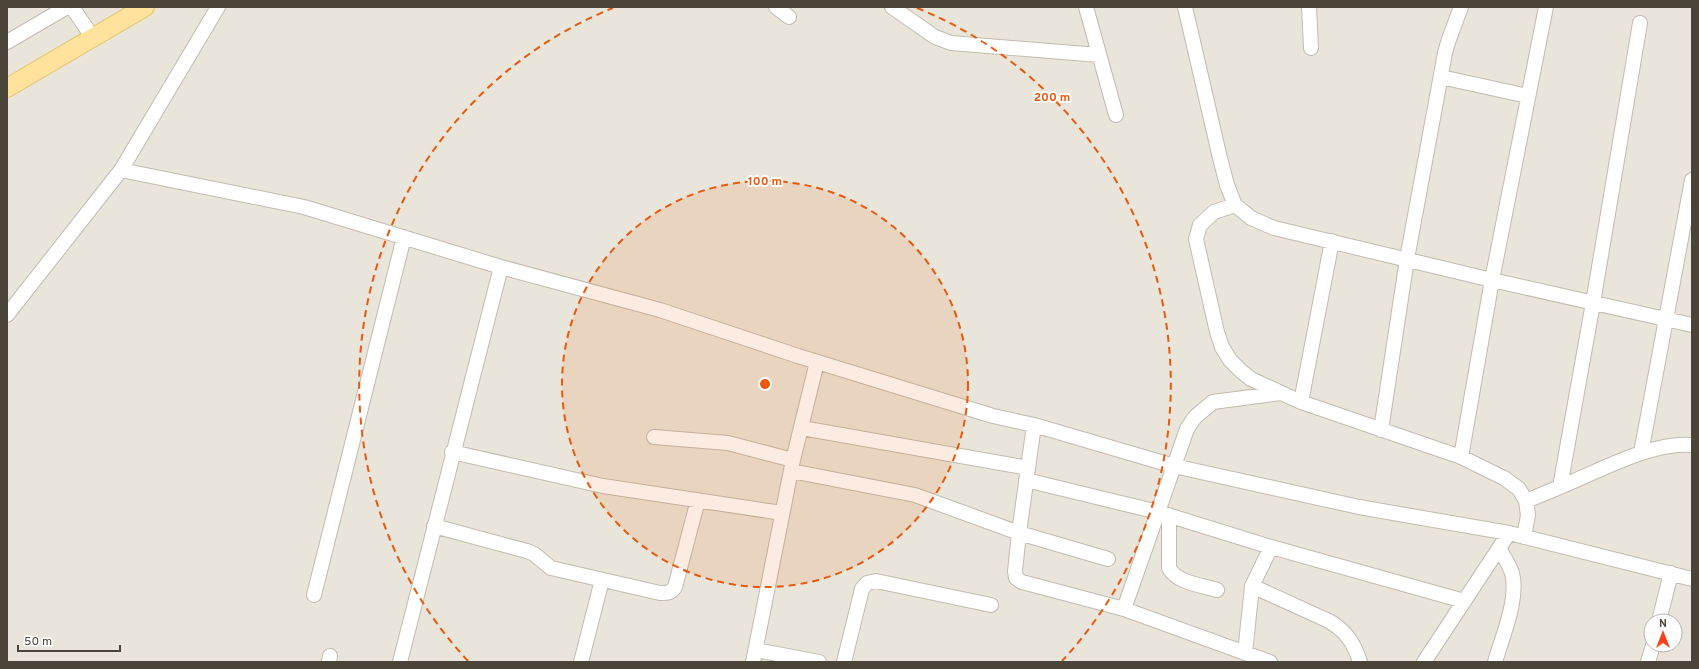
<svg xmlns="http://www.w3.org/2000/svg" width="1699" height="669" font-family="Overpass,sans-serif">
<style>
.residential{fill:#eae5da;fill-rule:evenodd}
.lines{fill:none;stroke-linecap:round;stroke-linejoin:round}
.minor-casing{stroke:#c2bbae;stroke-width:16}
.major-casing{stroke:#e6c16a;stroke-width:20}
.minor{stroke:#fff;stroke-width:14}
.major{stroke:#ffe39c;stroke-width:18}
.ring{fill:none;stroke:#e8590c;stroke-width:2;stroke-dasharray:7 5}
.centre{fill:#e8590c;stroke:#fff;stroke-width:2}
.ring-label{font-size:12px;text-anchor:middle;font-weight:bold;fill:#e8590c;stroke:#fff;stroke-width:4;stroke-linejoin:round;paint-order:stroke}
</style>
<rect width="100%" height="100%" fill="#f6f3ec"/>
<path class="residential" d="M7,7H1692V662H7ZM1651,621H1675V645H1651Z"/>
<g class="lines">
<defs>
<path id="minor" d="M72,7L93,38
M776,7L789,17
M892,7L935,37L951,43L1099,55
M1086,7L1116,115
M1185,7L1220,158L1227,185L1235,205L1214,212L1200,225L1196,239L1217,332L1222,347L1230,360L1241,371L1251,379L1301,402L1461,457L1504,478L1519,489L1526,501L1528,515L1524,537
M1309,7L1311,48
M1546,7L1492,280L1692,325
M7,42L67,7
M1441,77L1527,96
M121,170L304,207L501,267L660,310L798,356L993,416L1034,425L1174,466L1359,507L1509,533L1692,579
M1235,205L1251,218L1274,228L1492,280L1461,457
M7,315L121,170L218,7
M1301,402L1332,241
M1034,425L1019,533L1015,571L1016,578L1022,582L1124,609L1270,662
M802,428L1028,468
M1381,430L1407,259L1445,53L1448,42L1461,7
M654,437L728,443L793,460
M452,452L603,486L782,513
M1641,453L1692,180
M791,471L915,495L1019,533L1108,559
M1026,480L1158,512L1271,547L1464,601
M1560,487C1597,472 1652,441 1692,445
M1526,501L1560,487L1593,303L1640,23
M1169,515V568C1177,583 1201,585 1217,590
M434,526L527,551L534,554L551,568L660,593C667,593 671,593 675,587L698,500
M1252,586L1329,621C1346,631 1354,643 1360,662
M314,595L404,237
M1124,609L1187,429L1195,417L1213,402L1281,393
M1659,621L1671,573
M756,650L819,662
M1245,653L1252,586L1271,547
M329,662L330,656
M400,662L501,267
M581,662L602,580
M753,662L793,460L817,362
M844,662L862,589L867,583L876,581L991,605
M1424,662L1509,533
M1495,662C1502,637 1519,599 1512,573C1509,564 1504,557 1499,548
M1648,662L1653,645"/>
<path id="major" d="M7,88L145,7"/>
</defs>
<use href="#minor" class="minor-casing"/>
<use href="#major" class="major-casing"/>
<use href="#minor" class="minor"/>
<use href="#major" class="major"/>
</g>
<circle cx="765" cy="384" r="203" fill="#e8590c" fill-opacity=".12"/>
<g class="ring">
<circle cx="765" cy="384" r="203"/>
<path d="M468 661A406 406 0 0 1 613 8M917 8A406 406 0 0 1 1062 661"/>
</g>
<circle cx="765" cy="384" r="6" class="centre"/>
<g class="ring-label">
<text x="1052" y="101">200 m</text>
<text x="765" y="185">100 m</text>
</g>
<rect width="1699" height="669" fill="none" stroke="#4b4439" stroke-width="16"/>
<g transform="translate(1663 633)"><circle r="19" fill="#ffffff" stroke="#b7b4b0"/>
<path d="M0-3L7 15L0 10L-7 15Z" fill="#fc3f1d"/>
<text y="-6" font-size="11" font-weight="bold" text-anchor="middle" fill="#4b4439">N</text>
</g>
<path d="M18 645v6h102v-6" fill="none" stroke="#4b4439" stroke-width="2"/>
<text x="24" y="645" font-size="12" fill="#4b4439" stroke="#ffffff" stroke-width="3" paint-order="stroke">50 m</text>
</svg>
